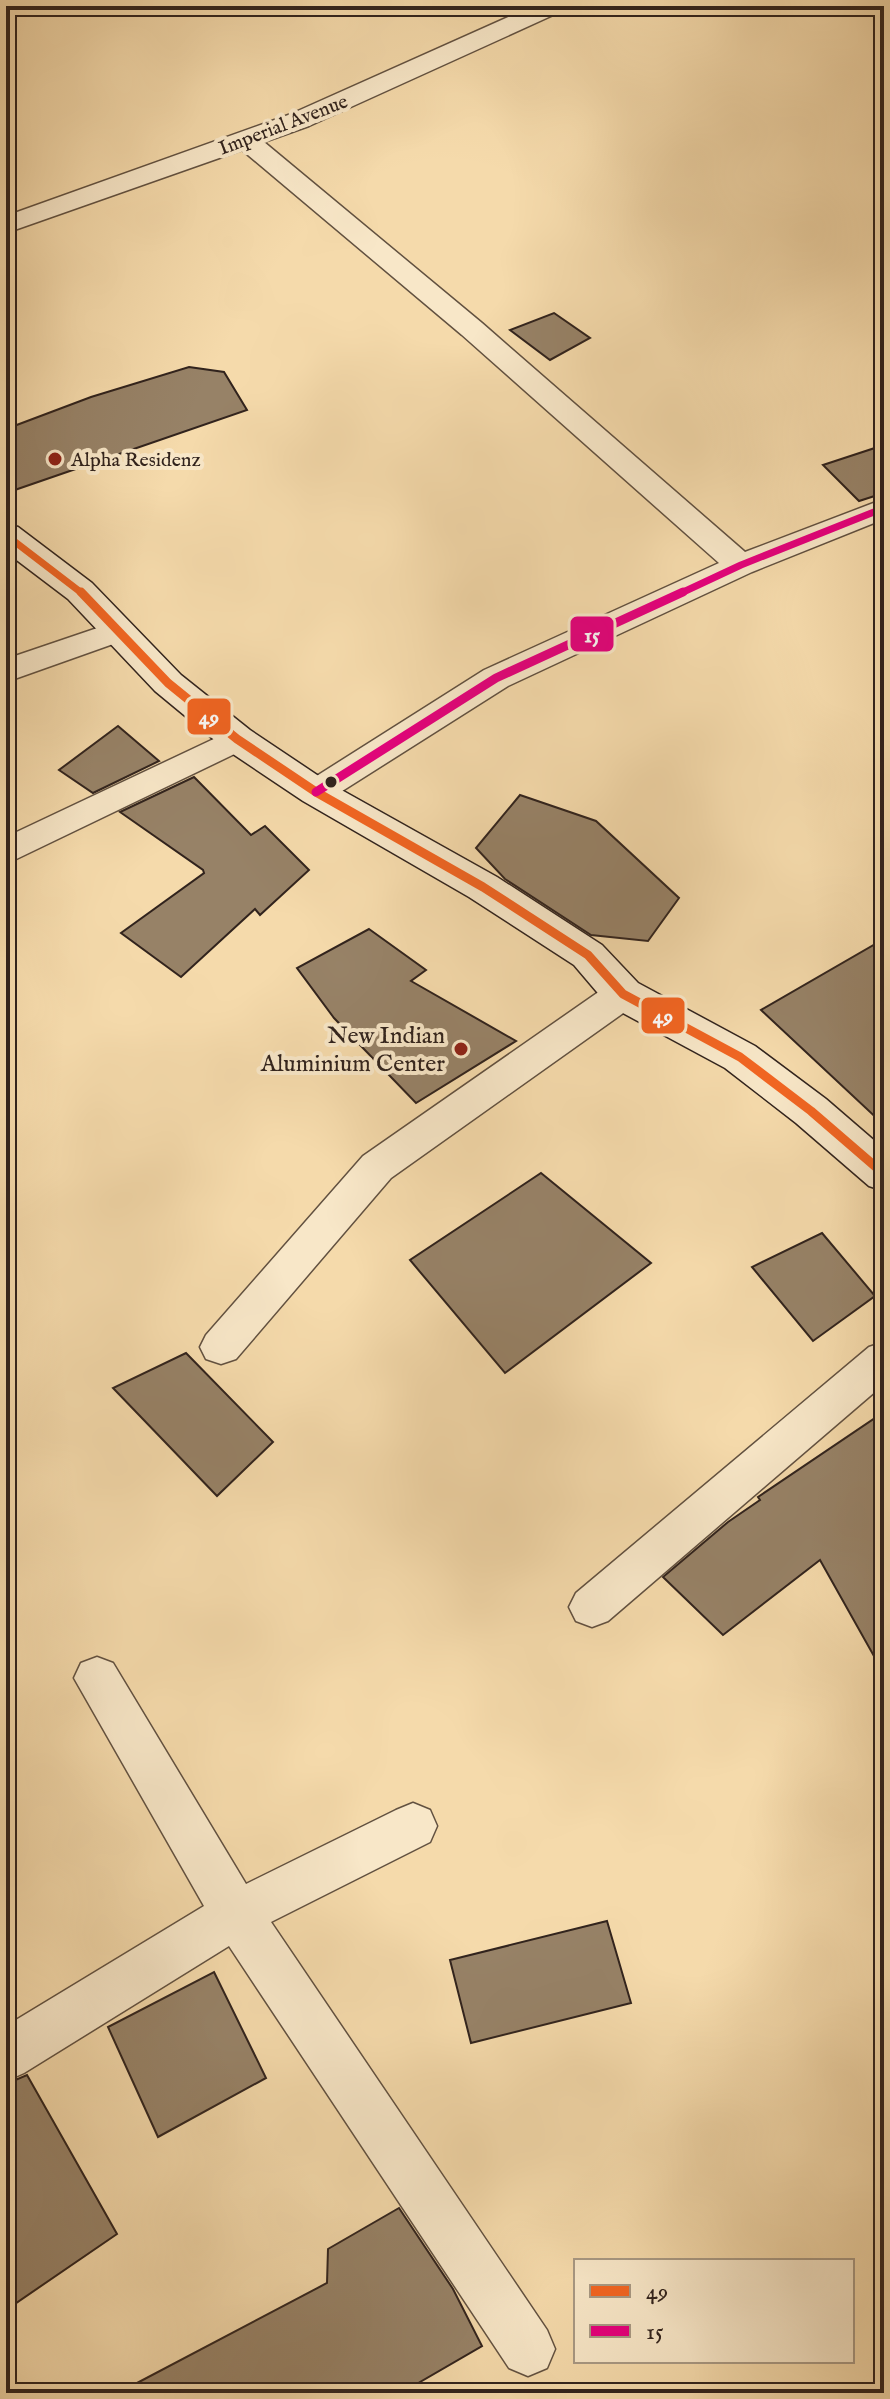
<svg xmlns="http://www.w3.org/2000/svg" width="890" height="2399" font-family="'IM FELL English',serif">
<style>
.building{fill:#978267;stroke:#31231d;stroke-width:2}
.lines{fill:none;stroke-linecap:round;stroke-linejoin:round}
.minor-casing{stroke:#625140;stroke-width:3}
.secondary-casing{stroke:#31231d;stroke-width:3}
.minor{fill:#f8e7c8;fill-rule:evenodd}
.secondary{fill:#f8e7c8;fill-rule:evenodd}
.bus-1-far1-casing{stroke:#f8e7c8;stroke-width:11}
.bus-1-casing{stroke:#f8e7c8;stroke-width:15}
.bus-2-far1-casing{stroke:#f8e7c8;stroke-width:11}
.bus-2-casing{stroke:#f8e7c8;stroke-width:15}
.bus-1-far1{stroke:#f26522;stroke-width:7}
.bus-1{stroke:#f26522;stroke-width:9}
.bus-2-far1{stroke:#e5007d;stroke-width:7}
.bus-2{stroke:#e5007d;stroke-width:9}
.poi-dot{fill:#8f2418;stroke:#f8e7c8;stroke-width:3}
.bus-dot{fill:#31231d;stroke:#f8e7c8;stroke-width:3}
.labels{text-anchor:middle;stroke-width:8;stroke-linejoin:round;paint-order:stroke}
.far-street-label{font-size:20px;fill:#31231d;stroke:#f8e7c8}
.far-poi-label{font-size:20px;fill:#31231d;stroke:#f8e7c8;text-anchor:start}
.poi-label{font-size:24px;fill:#31231d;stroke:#f8e7c8;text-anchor:end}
.line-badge{stroke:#f8e7c8;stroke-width:3}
.badge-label{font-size:22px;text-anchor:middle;font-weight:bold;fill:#fff}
</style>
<rect width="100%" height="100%" fill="#f5daab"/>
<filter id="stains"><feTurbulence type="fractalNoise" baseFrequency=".0025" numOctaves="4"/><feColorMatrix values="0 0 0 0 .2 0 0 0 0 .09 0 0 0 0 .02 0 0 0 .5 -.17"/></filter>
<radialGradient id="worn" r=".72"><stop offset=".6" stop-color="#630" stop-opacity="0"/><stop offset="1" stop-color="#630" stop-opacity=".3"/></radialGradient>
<path class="building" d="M554,313L590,338L550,360L510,330Z
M189,367L224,372L247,410L6,493V429L91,397Z
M884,445V493L859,501L823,465Z
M118,726L159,761L93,793L59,770Z
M194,777L251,835L265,826L309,870L260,915L255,909L181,977L121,933L204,873L203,870L120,812Z
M520,795L596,821L679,898L648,941L591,935L505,879L476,848Z
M369,929L426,970L411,981L516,1041L416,1103L334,1018L297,968Z
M884,939V1125L761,1010Z
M541,1173L651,1263L505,1373L410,1260Z
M822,1233L875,1296L813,1341L752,1267Z
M186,1353L273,1442L217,1496L113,1388Z
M884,1412V1674L820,1560L723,1635L663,1577L728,1522L760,1500L758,1497Z
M607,1921L631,2003L471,2043L450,1960Z
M214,1972L266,2078L158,2137L108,2027Z
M27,2075L117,2234L6,2310V2084Z
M399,2208L453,2289L482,2346L401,2393H341L326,2385L312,2393H118L327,2283L328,2249Z"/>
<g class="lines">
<defs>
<path id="minor" d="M533,6H565L562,11L309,126L264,142L482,323L745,552L884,499V519L752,572L508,686L328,800L316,804L304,800L299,792L304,784L484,670L719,563L462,335L242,150L6,233V216L291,114Z
M118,621L130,624L134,631L130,638L6,682V659Z
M237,728L249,731L254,739L249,747L6,864V837Z
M623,980L636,984L642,994L636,1004L391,1178L236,1359L221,1364L206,1359L200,1347L206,1335L363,1156L610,984Z
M884,1342V1384L608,1621L592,1627L576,1621L569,1607L576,1593L869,1347Z
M97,1657L113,1663L246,1884L396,1810L413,1803L430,1810L437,1826L430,1842L271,1922L547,2330L555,2349L547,2368L528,2376L509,2368L229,1946L24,2073L6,2081V2026L204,1906L74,1678L81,1663Z"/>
<path id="secondary" d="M6,524L18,527L92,583L181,675L250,730L329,783L497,877L602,945L638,983L755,1046L826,1099L884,1149V1191L869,1186L796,1123L725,1068L608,1005L574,965L469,897L303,801L224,748L155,691L68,599L6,552Z"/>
</defs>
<use href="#minor" class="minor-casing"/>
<use href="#secondary" class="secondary-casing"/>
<use href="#minor" class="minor"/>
<use href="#secondary" class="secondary"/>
<defs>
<path id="bus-1-far1" d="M6,535L83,594"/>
<path id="bus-1" d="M81,592L168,683L237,739L316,792L483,887L588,955L623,994L740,1057L811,1111L884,1174"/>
<path id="bus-2-far1" d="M679,594L741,565L884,508"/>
<path id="bus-2" d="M316,792L496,678L683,592"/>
</defs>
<use href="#bus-1-far1" class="bus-1-far1-casing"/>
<use href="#bus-1" class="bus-1-casing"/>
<use href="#bus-2-far1" class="bus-2-far1-casing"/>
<use href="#bus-2" class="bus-2-casing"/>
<use href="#bus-1-far1" class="bus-1-far1"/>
<use href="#bus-1" class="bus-1"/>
<use href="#bus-2-far1" class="bus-2-far1"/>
<use href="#bus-2" class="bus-2"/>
</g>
<g class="poi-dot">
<circle cx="55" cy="459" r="8"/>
<circle cx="461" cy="1049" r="8"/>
</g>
<circle class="bus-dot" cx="331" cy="782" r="7"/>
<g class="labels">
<g class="far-street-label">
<text transform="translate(283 124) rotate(-21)" y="7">Imperial Avenue</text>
</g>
<g class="far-poi-label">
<text x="71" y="466">Alpha Residenz</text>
</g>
<g class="poi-label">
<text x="445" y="1043">New Indian<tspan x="445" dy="28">Aluminium Center</tspan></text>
</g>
</g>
<g class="line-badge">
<rect x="569" y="615" width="46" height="38" rx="8" fill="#e5007d"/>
<rect x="186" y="697" width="46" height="39" rx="8" fill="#f26522"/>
<rect x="640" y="996" width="46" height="39" rx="8" fill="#f26522"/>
</g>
<g class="badge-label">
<text x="592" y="642">15</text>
<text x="209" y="724">49</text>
<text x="663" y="1023">49</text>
</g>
<rect width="890" height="2399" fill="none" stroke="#f5daab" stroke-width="32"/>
<rect x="8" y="8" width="874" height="2383" fill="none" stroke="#31231d" stroke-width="4"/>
<rect x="16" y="16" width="858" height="2367" fill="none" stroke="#31231d" stroke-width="2"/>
<rect x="574" y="2259" width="280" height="104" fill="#f8e7c8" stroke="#a89984" stroke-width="2"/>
<rect x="590" y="2285" width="40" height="12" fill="#f26522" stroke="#a89984" stroke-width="2"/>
<text x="646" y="2299" font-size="24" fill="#31231d">49</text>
<rect x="590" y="2325" width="40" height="12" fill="#e5007d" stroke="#a89984" stroke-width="2"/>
<text x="646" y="2339" font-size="24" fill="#31231d">15</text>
<rect width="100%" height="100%" filter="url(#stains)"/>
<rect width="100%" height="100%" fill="url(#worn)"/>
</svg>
